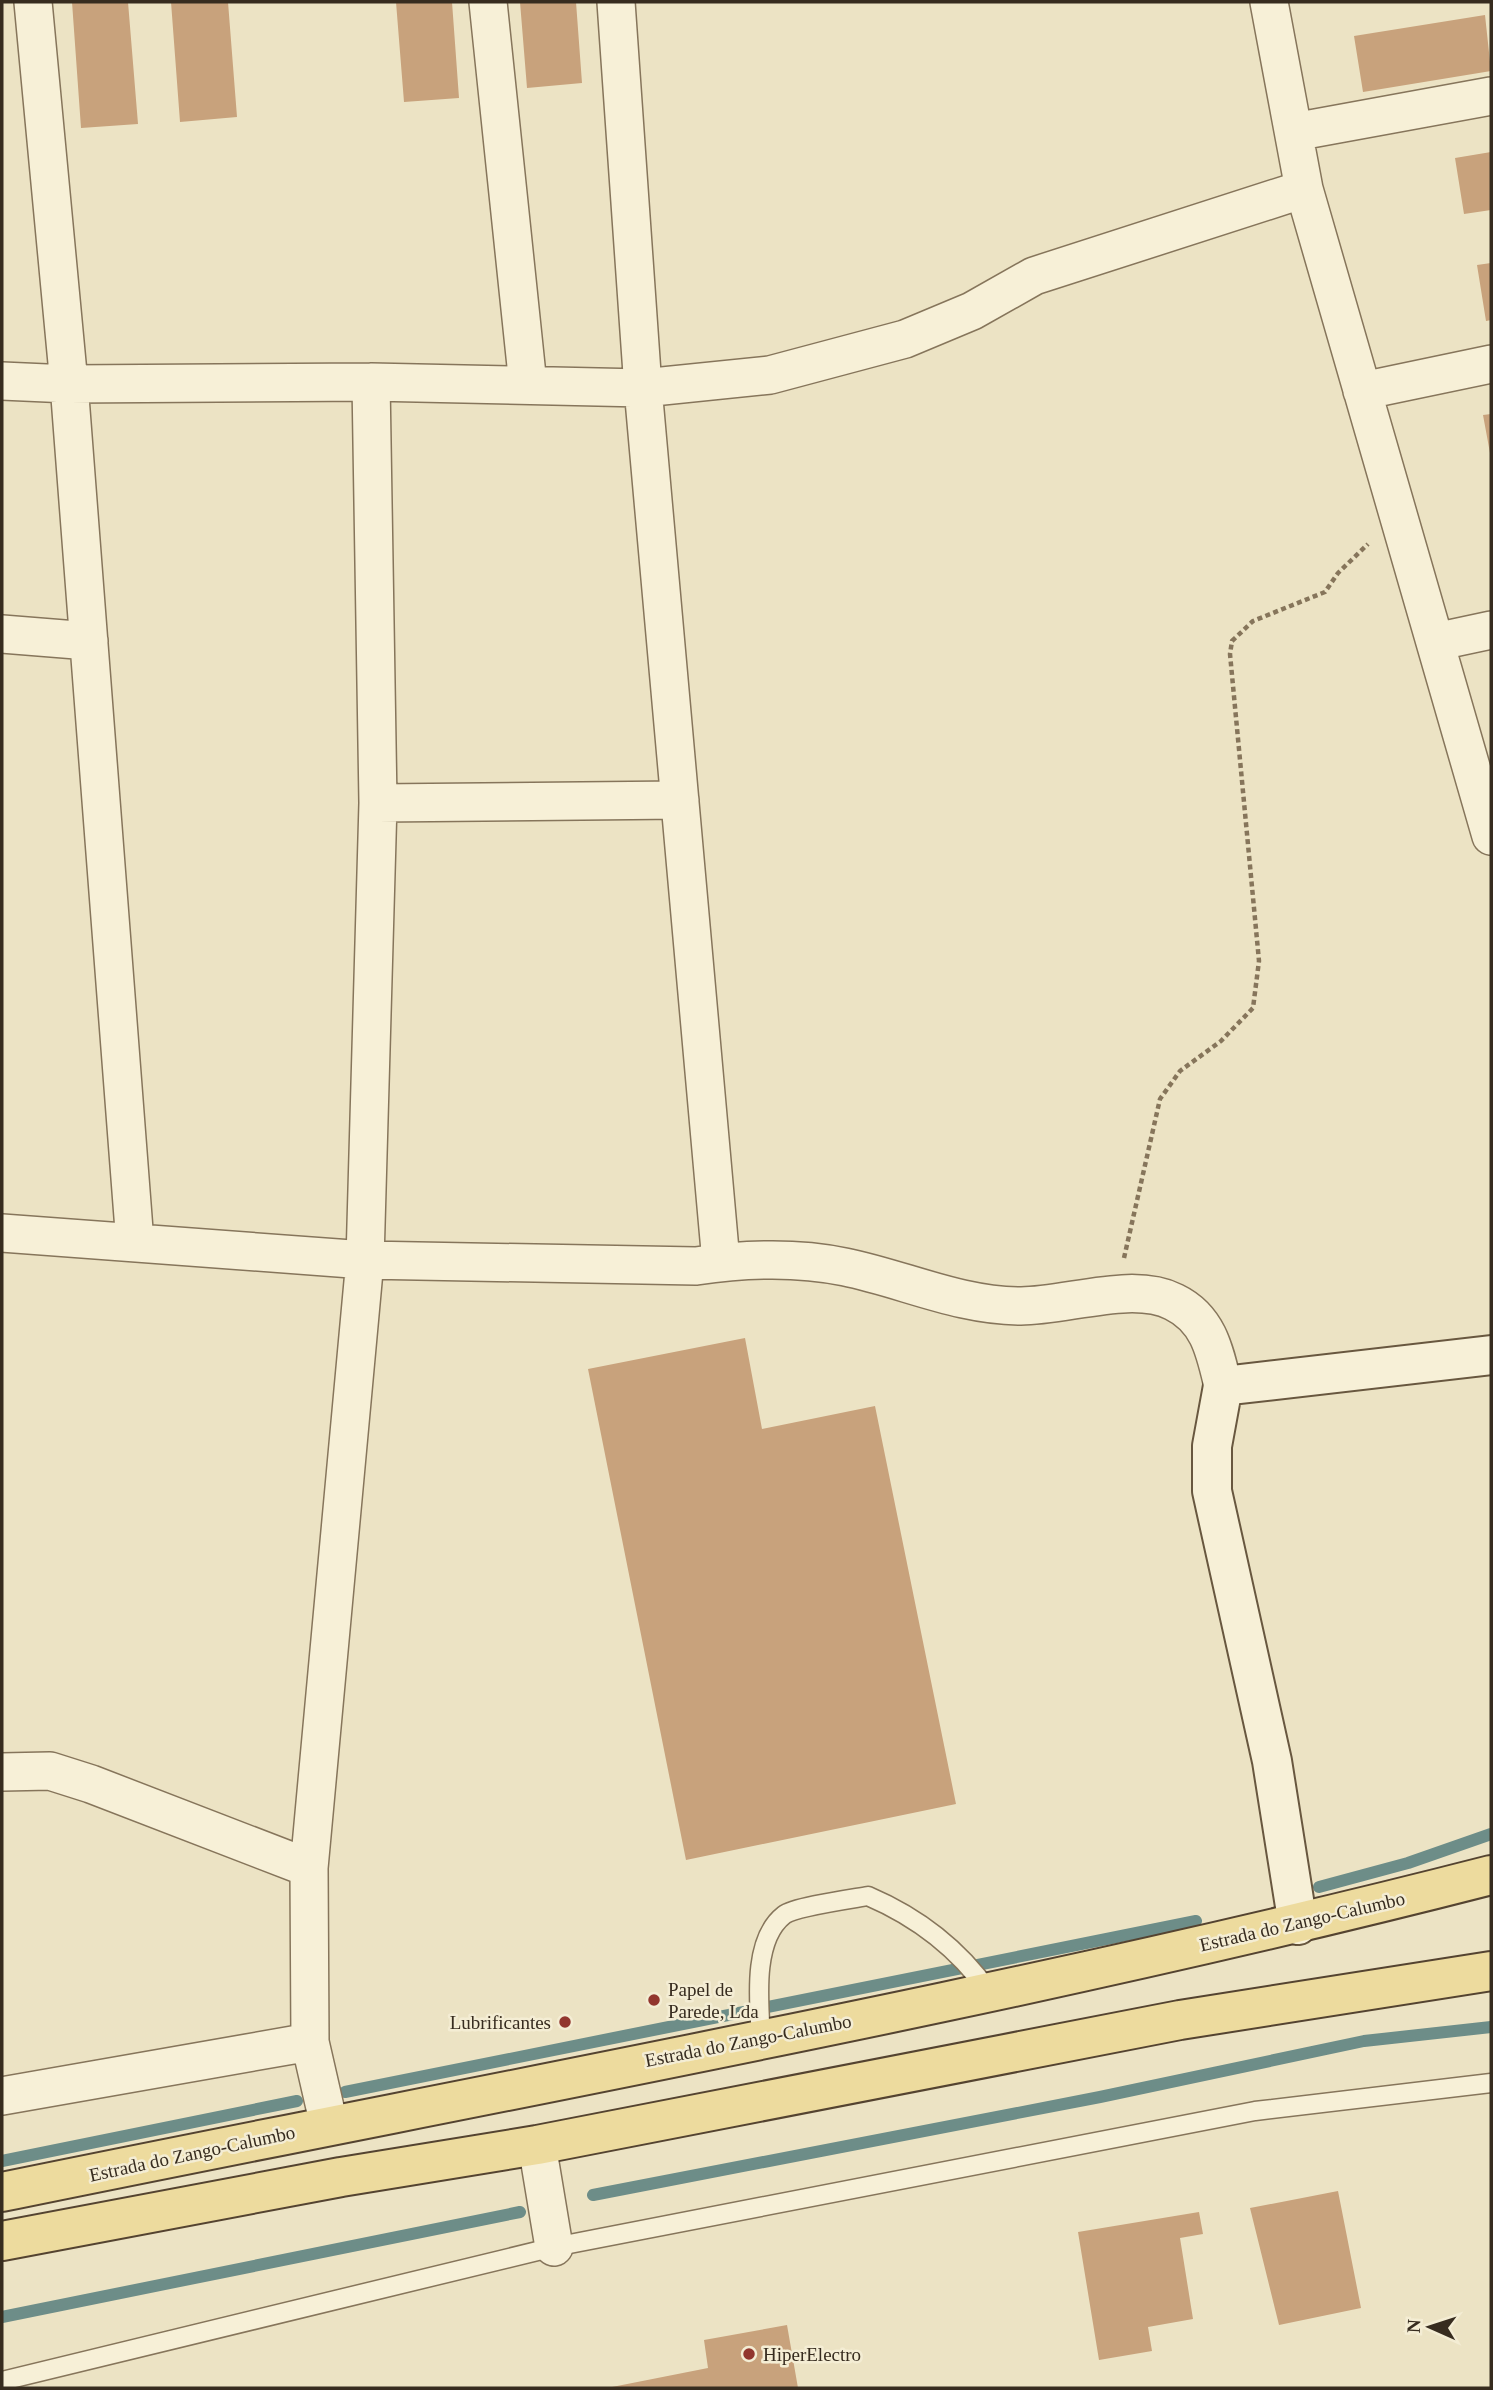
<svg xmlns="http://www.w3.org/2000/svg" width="1493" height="2390" font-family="'Times New Roman',serif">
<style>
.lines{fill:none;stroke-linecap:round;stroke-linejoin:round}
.stream{stroke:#6d8d88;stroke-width:12}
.building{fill:#c8a27c}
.lane-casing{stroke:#86755b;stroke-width:21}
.street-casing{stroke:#86755b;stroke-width:40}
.secondary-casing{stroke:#68573f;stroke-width:42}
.primary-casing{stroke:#544330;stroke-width:42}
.path{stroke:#86755b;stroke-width:4.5;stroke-dasharray:5 3.5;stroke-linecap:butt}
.lane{stroke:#f7f0d7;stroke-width:18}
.street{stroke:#f7f0d7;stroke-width:37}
.secondary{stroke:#f7f0d7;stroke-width:38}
.primary{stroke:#eddb9e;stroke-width:38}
.poi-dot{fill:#92362e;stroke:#f4edd4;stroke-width:2.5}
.labels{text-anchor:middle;stroke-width:5;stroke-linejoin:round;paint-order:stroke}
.street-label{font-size:19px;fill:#372c1f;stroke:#f4edd4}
.poi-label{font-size:19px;fill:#372c1f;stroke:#f4edd4;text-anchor:start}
</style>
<rect width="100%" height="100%" fill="#ece3c4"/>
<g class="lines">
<path class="stream" d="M1319,1887L1408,1863L1491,1834
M345,2092L1196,1921
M2,2161L297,2101
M593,2195L1100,2097L1364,2041L1491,2027
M2,2317L520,2212"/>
</g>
<path class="building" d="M72,2H128L138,124L81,128Z
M171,2H228L237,117L180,122Z
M396,2H452L459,98L404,102Z
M520,2H576L582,83L527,88Z
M1485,15L1491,71L1363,92L1354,36Z
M1491,152V210L1464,214L1455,158Z
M1491,263V320L1486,321L1477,265Z
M1491,414V453H1490L1483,415Z
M745,1338L762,1429L875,1406L956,1804L686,1860L588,1369Z
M1338,2191L1361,2308L1279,2325L1250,2208Z
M1199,2212L1203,2234L1180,2238L1193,2319L1148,2327L1152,2351L1099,2360L1078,2232Z
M787,2325L798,2388H607L708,2368L704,2340Z"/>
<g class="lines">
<defs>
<path id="lane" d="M761,2038C759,2002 752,1940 784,1915C794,1907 851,1899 868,1896C917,1917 958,1948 989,1992
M2,2381L554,2247L1255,2111L1491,2083"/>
<path id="street" d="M33,2L69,384L135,1243
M488,2L528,385
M616,2L643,388L721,1262
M1269,2L1304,189L1491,836
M1294,132L1491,96
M2,381L69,384L371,382L643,388L770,375L905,339L972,311L1034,276L1304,189
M1362,391L1491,364
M2,634L89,641
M1435,642L1491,630
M378,803L680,800
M2,1233L365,1260L696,1266C743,1259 797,1257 845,1267C904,1279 959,1306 1021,1306C1067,1306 1133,1281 1174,1302C1209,1319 1215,1352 1223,1386
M2,1772L50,1771L91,1784L309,1868
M2,2096L310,2042
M329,2125L310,2042L309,1868L365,1260L378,803L371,382
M537,2145L554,2247"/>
<path id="secondary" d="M1298,1925L1272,1761L1212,1491V1446L1223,1386L1491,1355"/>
<path id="primary" d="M2,2192C499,2090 1000,2001 1491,1875
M2,2241L341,2177L537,2145L1180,2020L1491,1971"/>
</defs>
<use href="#lane" class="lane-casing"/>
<use href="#street" class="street-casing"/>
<use href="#secondary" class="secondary-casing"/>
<use href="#primary" class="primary-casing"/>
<path class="path" d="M1124,1258L1160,1099L1180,1071L1221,1041L1253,1008L1259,961L1230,654L1232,641L1253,621L1325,592L1338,573L1368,544"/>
<use href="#lane" class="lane"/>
<use href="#street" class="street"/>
<use href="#secondary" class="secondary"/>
<use href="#primary" class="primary"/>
</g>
<g class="poi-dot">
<circle cx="654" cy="2000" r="7"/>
<circle cx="565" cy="2022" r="7"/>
<circle cx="749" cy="2354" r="7"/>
</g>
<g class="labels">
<g class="street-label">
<text transform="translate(1302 1921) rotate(-13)" y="7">Estrada do Zango-Calumbo</text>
<text transform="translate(748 2040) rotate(-11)" y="7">Estrada do Zango-Calumbo</text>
<text transform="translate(192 2153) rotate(-12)" y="7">Estrada do Zango-Calumbo</text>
</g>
<g class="poi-label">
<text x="668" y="1996">Papel de<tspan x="668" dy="22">Parede, Lda</tspan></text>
<text x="551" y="2029" text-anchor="end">Lubrificantes</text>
<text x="763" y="2361">HiperElectro</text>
</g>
</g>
<rect width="1493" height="2390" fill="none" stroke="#372c1f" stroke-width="7"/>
<g transform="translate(1430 2327) rotate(273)" stroke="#f4edd4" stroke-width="5" paint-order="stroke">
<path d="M0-5L12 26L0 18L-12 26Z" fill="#372c1f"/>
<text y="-10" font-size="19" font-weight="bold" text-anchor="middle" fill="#372c1f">N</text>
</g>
</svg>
